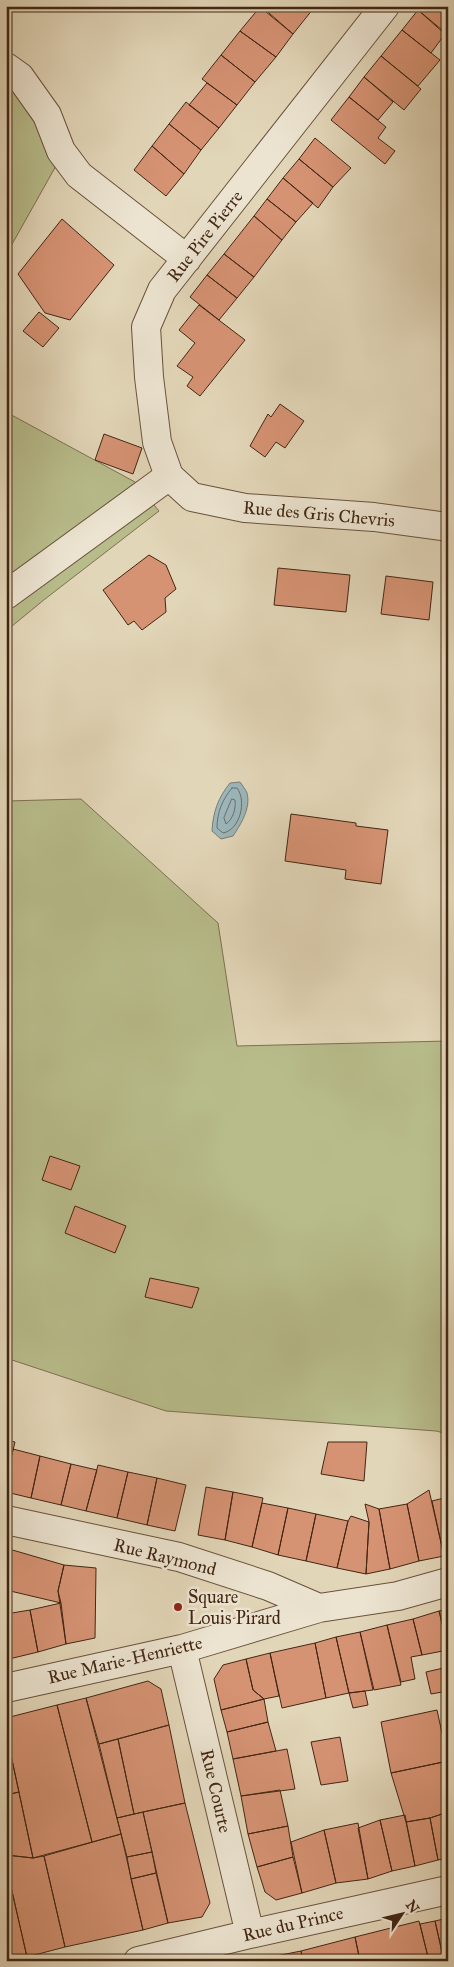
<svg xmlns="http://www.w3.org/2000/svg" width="454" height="1967" font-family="'IM FELL Great Primer',serif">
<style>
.green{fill:#b8bc8b;stroke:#7d714f}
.water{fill:#9bb6ba;stroke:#777c77}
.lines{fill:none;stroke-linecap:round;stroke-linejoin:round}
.shore{stroke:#6e6e66;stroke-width:1}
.building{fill:#d69374;stroke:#422613}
.minor-casing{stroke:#6a523c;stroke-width:30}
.minor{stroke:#ece4d1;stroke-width:28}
.poi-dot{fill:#8f2418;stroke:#ece4d1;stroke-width:2}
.labels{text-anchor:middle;stroke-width:5;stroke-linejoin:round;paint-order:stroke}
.street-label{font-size:18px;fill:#422613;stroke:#ece4d1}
.poi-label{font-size:18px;fill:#422613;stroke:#ece4d1;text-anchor:start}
</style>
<rect width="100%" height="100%" fill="#e2d6b8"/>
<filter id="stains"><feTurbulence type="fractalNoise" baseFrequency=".004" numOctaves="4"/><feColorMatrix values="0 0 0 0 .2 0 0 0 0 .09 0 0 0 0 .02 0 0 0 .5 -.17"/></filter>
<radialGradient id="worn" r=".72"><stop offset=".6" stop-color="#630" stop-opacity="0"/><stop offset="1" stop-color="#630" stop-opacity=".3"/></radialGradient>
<path class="green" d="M6,84C36,95 47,137 57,164L6,255Z
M6,412L135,482L159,511L45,599L6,631Z
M81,799L218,923L237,1046L448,1041V1434L436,1431L166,1411L6,1358V801Z"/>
<path class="water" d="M240,782C242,785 246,790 247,793C251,808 241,824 233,836L221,839L212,831C213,812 218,798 230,783Z"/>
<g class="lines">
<path class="shore" d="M232,788H237C247,801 240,830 223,833L217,828C217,813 222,800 232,788Z
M232,799L235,800C236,809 233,819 226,824L224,818Z"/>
</g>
<path class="building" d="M261,6H309L313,9L293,34Z
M421,6H448V35L418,10Z
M260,7L293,34L276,57L240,31Z
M418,10L445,34L431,53L402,30Z
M402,30L440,60L418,86L381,56Z
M240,31L276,57L255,82L221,55Z
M221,55L255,82L237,105L202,79Z
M381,56L421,89L404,110L364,77Z
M364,77L393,102L378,120L349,97Z
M207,83L237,105L219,128L189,105Z
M349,97L386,127L378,138L395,151L385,164L331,120Z
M186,102L219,128L201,150L169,124Z
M169,124L201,150L184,174L152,146Z
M315,138L351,168L333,187L299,159Z
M152,146L184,174L166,196L134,170Z
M299,159L333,187L318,208L283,178Z
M283,178L313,203L296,222L267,199Z
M267,199L296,222L282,240L254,216Z
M254,216L282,240L254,277L224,254Z
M62,219L114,265L70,320L45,313L18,274Z
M224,254L254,277L237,298L207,275Z
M207,275L237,298L219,320L190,297Z
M199,305L245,340L200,396L187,386L193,377L177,366L195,343L179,330Z
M39,312L59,328L43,347L23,331Z
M280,404L304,421L285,448L276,442L265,457L250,446L268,414L271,417Z
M104,434L142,448L133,474L95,460Z
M149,555L166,565L176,589L165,598L166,612L142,630L134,621L128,625L103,590Z
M278,568L350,575L346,612L274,605Z
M386,576L433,582L429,620L381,614Z
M291,814L356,823V826L388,830L381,884L345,879L346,870L285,861Z
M50,1156L80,1166L71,1190L42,1180Z
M75,1206L126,1226L115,1253L65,1233Z
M150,1278L199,1288L192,1308L145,1297Z
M6,1440L15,1442L6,1479Z
M328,1442H367L364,1481L321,1474Z
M13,1449L40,1456L31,1498L6,1492V1479Z
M40,1456L71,1464L61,1505L31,1498Z
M71,1464L97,1470L86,1511L61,1505Z
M98,1465L128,1472L117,1518L86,1511Z
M128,1472L157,1478L147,1525L117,1518Z
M157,1478L186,1485L175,1531L147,1525Z
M206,1487L233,1492L225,1540L198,1535Z
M429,1490L444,1556L419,1561L407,1504Z
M233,1492L263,1498L252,1547L225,1540Z
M448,1497V1555L444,1556L432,1501Z
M262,1503L288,1508L278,1555L252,1547Z
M365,1504L379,1509L390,1569L366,1574L369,1522Z
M407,1504L419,1561L390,1569L379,1509Z
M288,1508L316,1514L306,1561L278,1555Z
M316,1514L348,1521L337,1568L306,1561Z
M351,1516L369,1522L366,1574L337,1568L348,1521Z
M9,1549L64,1565L58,1591L61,1603L6,1590V1561Z
M64,1565L96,1568L95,1638L66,1644L58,1591Z
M61,1603L66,1644L38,1652L30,1610Z
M448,1609V1644L439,1611Z
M30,1610L38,1652L9,1659L6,1648V1614Z
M439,1611L448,1650L422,1655L413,1619Z
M413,1619L422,1655L411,1657L415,1679L401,1682L387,1625Z
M387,1625L401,1685L374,1690L360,1632Z
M360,1632L373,1690L349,1693L336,1637Z
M336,1637L349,1693L326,1698L315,1643Z
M315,1643L326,1698L282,1708L270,1653Z
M270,1653L279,1696L264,1699L253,1690L246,1659Z
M246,1659L253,1690L264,1699L221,1710L214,1679L223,1665Z
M448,1667V1691L431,1694L426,1672Z
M148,1681L161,1689L169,1725L99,1744L86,1698Z
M365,1691L368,1705L353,1708L349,1693Z
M86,1698L121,1834L92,1842L57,1705Z
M264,1699L268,1722L227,1732L221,1710Z
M57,1705L92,1842L33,1858L6,1732V1718Z
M437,1710L448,1761L391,1773L381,1722Z
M268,1722L276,1751L233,1759L227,1732Z
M169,1725L185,1803L134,1814L118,1739Z
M6,1732L19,1792L6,1795Z
M340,1737L348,1781L321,1785L311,1742Z
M118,1739L134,1814L117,1818L99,1744Z
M287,1749L295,1789L241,1796L233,1759Z
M448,1761V1812L430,1818L406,1822L391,1773Z
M280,1790L288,1826L248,1834L241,1796Z
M19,1792L33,1858L6,1855V1795Z
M185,1803L210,1903L202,1917L168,1923L143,1812Z
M143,1812L152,1852L127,1857L117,1818Z
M448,1812V1858L438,1860L430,1818Z
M405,1815L415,1866L392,1871L380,1820Z
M430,1818L438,1860L415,1866L406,1822Z
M380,1820L392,1871L368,1879L358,1828Z
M358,1823L368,1879L336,1883L324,1830Z
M288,1826L293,1857L257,1867L248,1834Z
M324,1830L336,1883L302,1893L291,1842Z
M121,1834L143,1930L65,1947L44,1856Z
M152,1852L156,1873L131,1879L127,1857Z
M6,1855L33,1858L44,1856L65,1947L27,1957L6,1865Z
M293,1857L302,1893L276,1900L265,1892L257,1867Z
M6,1865L27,1957L14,1961H6Z
M156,1873L168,1923L143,1930L131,1879Z
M448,1918V1961H444L435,1921Z
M419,1921L429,1961H360L355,1937Z
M435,1921L444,1961H429L420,1924Z
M355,1937L360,1961H303L301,1951Z
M301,1951L303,1961H262L261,1959Z"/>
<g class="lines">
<defs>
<path id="minor" d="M385,6L162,290L146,327L149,377L157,442L169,476L192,497L245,508L374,517L448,527
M6,67L20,77L47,115L61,151L79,175L187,259
M6,595L169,476
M6,1520L179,1557L268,1586L319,1608
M182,1649L250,1934
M6,1688L182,1649L319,1608L398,1596L448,1582
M138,1961L250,1934L448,1890"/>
</defs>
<use href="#minor" class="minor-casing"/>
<use href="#minor" class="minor"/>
</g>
<circle class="poi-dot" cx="178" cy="1607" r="5"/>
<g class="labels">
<g class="street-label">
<text transform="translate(205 236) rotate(-52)" y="6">Rue Pire Pierre</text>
<text transform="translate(319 514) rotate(5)" y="6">Rue des Gris Chevris</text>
<text transform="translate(165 1557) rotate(14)" y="6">Rue Raymond</text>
<text transform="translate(125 1660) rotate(-13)" y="6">Rue Marie-Henriette</text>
<text transform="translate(216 1791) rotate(77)" y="6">Rue Courte</text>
<text transform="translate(293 1924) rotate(-13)" y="6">Rue du Prince</text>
</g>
<g class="poi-label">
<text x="188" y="1603">Square<tspan x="188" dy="21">Louis Pirard</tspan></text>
</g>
</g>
<rect width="454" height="1967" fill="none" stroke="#e2d6b8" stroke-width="25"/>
<rect x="8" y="8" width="439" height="1952" fill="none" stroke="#422613" stroke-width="2.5"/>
<rect x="12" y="12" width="429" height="1942" fill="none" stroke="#422613"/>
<g transform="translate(402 1914) rotate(55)" stroke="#ece4d1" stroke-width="4" paint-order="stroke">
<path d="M0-4L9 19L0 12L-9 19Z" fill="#422613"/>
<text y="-8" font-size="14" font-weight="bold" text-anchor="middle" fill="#422613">N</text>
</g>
<rect width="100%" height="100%" filter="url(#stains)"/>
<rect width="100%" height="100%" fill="url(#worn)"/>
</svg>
